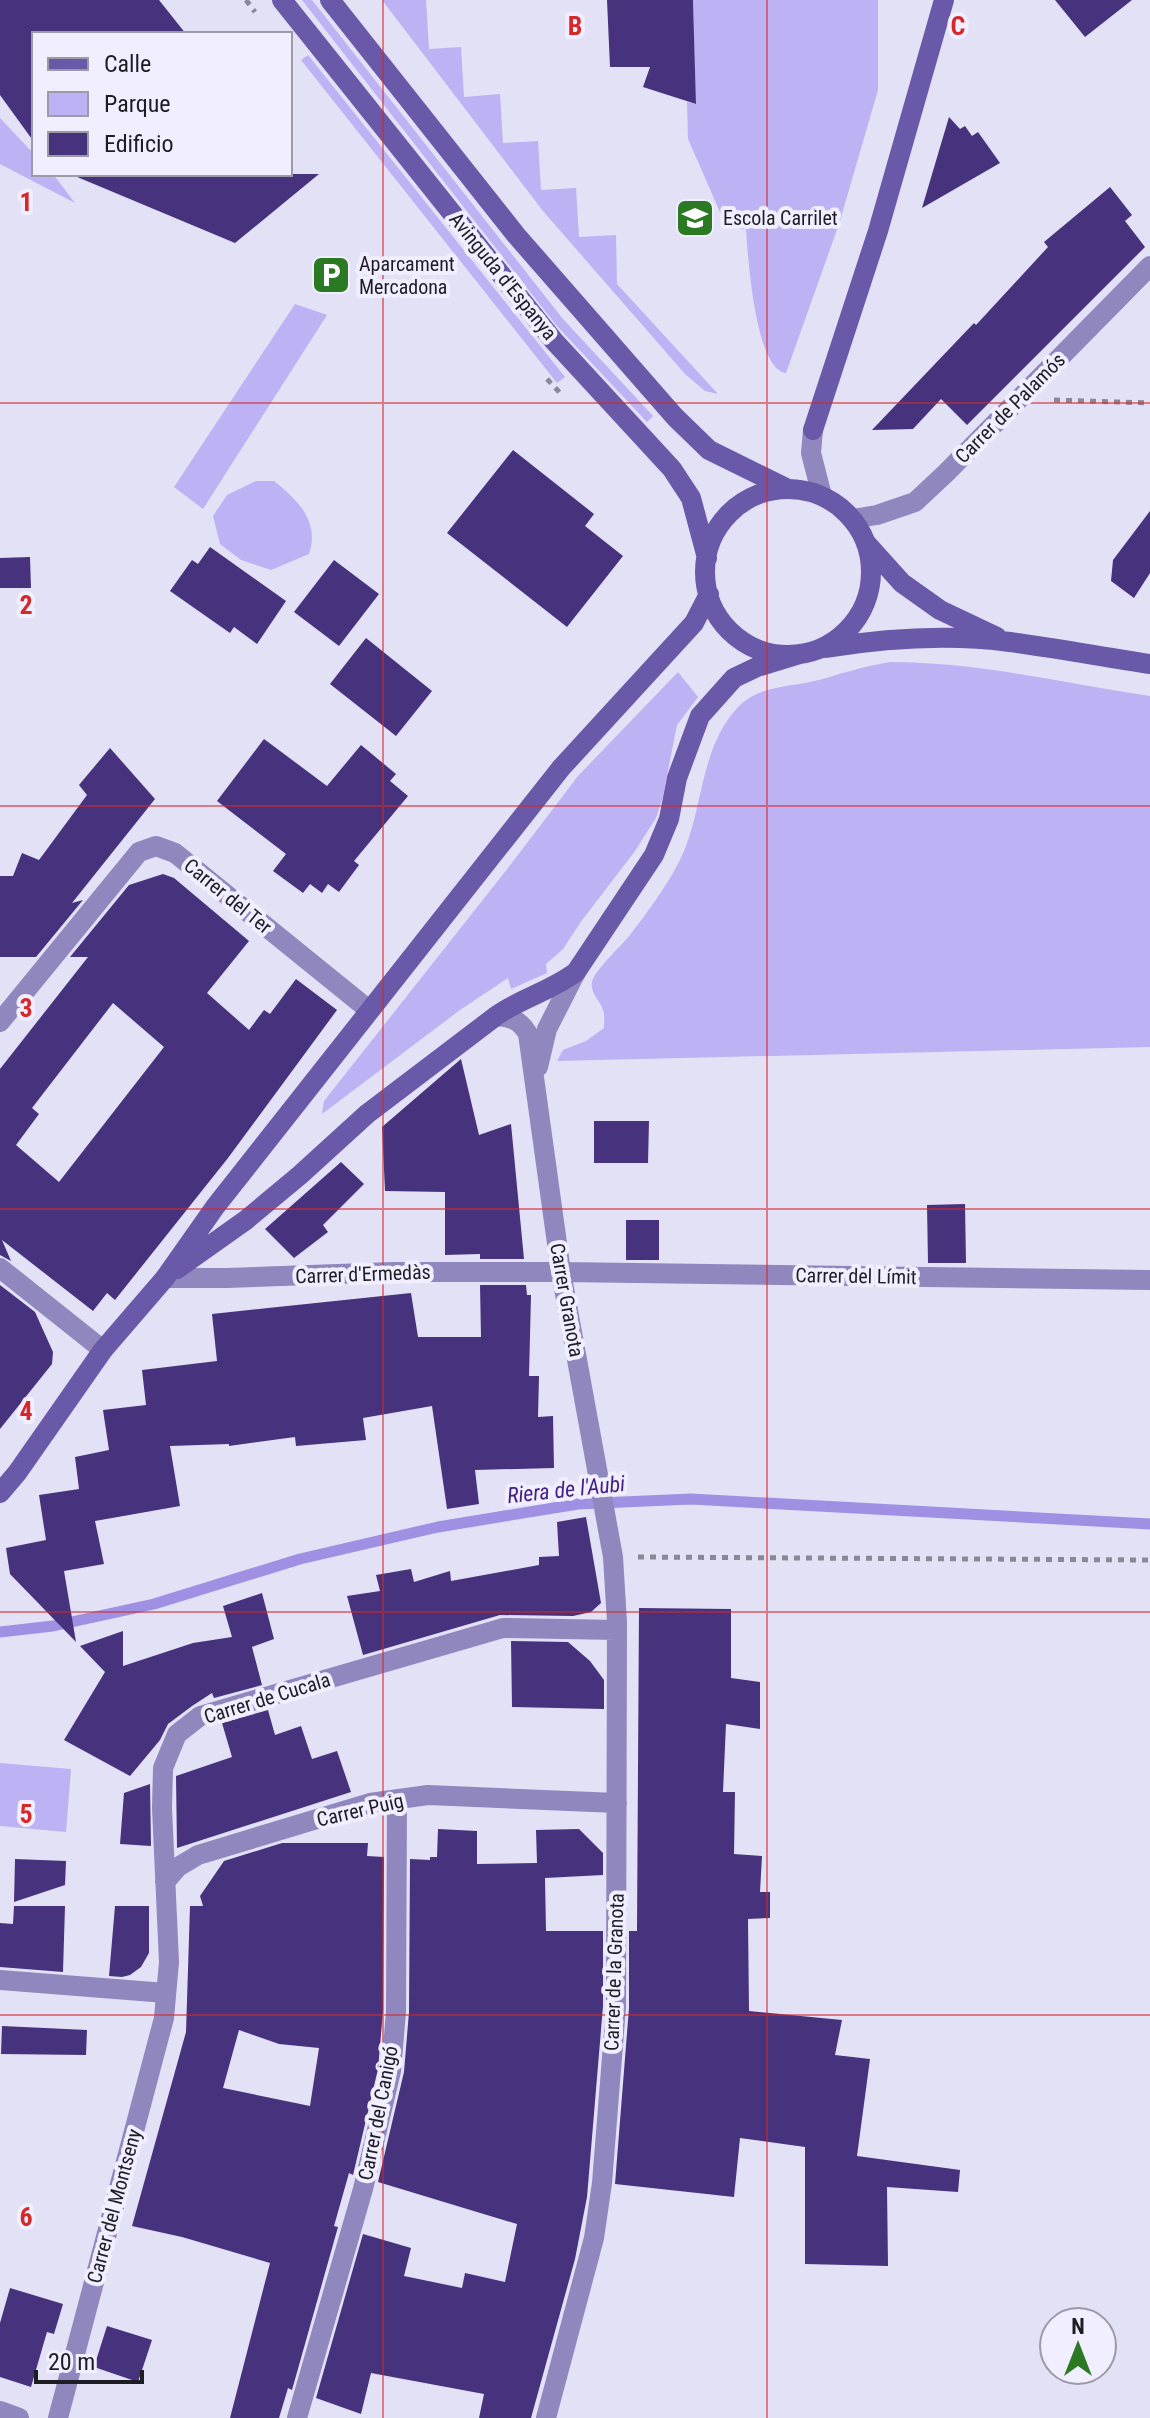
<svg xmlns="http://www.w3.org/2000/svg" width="1150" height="2418" font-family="'Roboto Condensed',sans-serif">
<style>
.green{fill:#bdb2f3}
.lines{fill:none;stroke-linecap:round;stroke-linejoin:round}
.stream{stroke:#a090e4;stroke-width:11}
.building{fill:#46327d;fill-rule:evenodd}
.path{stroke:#8a8896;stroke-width:5;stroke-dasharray:6 6;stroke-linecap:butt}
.street{stroke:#9087be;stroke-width:20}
.secondary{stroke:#6a58a8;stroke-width:20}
.grid{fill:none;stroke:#d62828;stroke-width:2;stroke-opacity:0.55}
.labels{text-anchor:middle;stroke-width:8;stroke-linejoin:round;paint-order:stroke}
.poi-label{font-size:20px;fill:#1e1d24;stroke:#f0eeff;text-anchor:start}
.street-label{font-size:20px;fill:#1e1d24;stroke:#f0eeff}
.water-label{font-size:22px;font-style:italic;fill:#401f81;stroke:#f0eeff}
.grid-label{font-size:26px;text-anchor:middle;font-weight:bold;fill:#d62828;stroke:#f0eeff;stroke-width:8;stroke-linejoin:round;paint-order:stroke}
</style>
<rect width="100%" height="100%" fill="#e3e1f5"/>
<path class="green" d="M302,0H312L563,319L653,416L647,422L556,325Z
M382,0H426L429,49L461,47L464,97L500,94L503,143L538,141L541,190L576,188L579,237L616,235L617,284L718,394L705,391L685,374L543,211Z
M693,0H878V90L839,224L786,373C755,369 748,257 746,229L727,228L688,139L687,102L696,104Z
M308,55L565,377L557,383L301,60Z
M0,118L34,154V174H53L75,203L0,164Z
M295,304L327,315L203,509L174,487Z
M256,481H274C298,500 320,522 309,554L271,570L241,560L220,544L213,516L227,495Z
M890,662C977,662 1064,683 1150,696V1047L557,1061L563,1050L586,1041L604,1028C604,1022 605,1015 603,1010C600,1000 590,994 592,982C594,971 621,946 630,935C647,913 665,888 678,864C705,813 697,750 739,706C760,685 792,687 819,680C843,673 865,666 890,662Z
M678,672L698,697L677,725L663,796L656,818L635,851L580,923L563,949L546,964L547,973L511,989L508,978L460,1010L322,1114L324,1101L508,868L578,776Z
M0,1763L71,1769L66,1832L0,1826Z"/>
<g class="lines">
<path class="stream" d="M0,1632L53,1626L154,1604L300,1559L438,1527L578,1504L691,1499L1150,1524"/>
</g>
<path class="building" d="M0,0H159L186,34H34V142L0,95Z
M607,0H693L696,104L643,87L650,67H610Z
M1055,0H1132L1085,37Z
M949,117L960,129L965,126L972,136L978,132L1000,163L922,208Z
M70,174H319L235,243Z
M1110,187L1132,215L1125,221L1145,247L967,425L941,399L913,429L872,430L974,323L976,325L1048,247L1044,242Z
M513,450L594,514L585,526L623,556L567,627L447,533Z
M1150,511V573L1134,598L1111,581L1113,560Z
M210,547L286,601L257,644L234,627L230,633L170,591L192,560L198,564Z
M30,557L31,588H0V558Z
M334,560L379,594L339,646L294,612Z
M366,638L432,691L396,736L330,684Z
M264,739L327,786L361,745L396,774L390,781L408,796L354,861L359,865L339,892L328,884L322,893L310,884L303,893L273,871L286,854L217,801Z
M110,748L155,799L72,903L83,900L36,957H0V876H13L22,853L39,860L87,795L79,785Z
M163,874L174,878L249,941L207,993L249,1030L264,1010L270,1014L296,979L337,1010L228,1158L115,1300L107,1293L93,1311L2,1240L11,1261L0,1255V1069L88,957H70L129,885ZM113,1003L164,1047L59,1182L16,1145L39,1114L32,1108Z
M461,1059L479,1135L511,1124L524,1259H480V1254L445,1255V1192L385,1191L382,1127Z
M594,1121H649L648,1163H594Z
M341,1162L364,1184L323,1225L328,1232L294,1258L265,1229Z
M965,1204L966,1263H928L927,1205Z
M626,1220H659V1260H626Z
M0,1285L35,1312L53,1352L52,1364L0,1429Z
M480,1285H526L527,1295H531L529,1376H539L538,1417L553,1416L554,1468L475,1470L479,1504L447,1509L432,1406L363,1418L366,1440L296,1446L295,1437L229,1446V1444L170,1446L180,1506L95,1521L104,1564L64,1571L76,1642L10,1574L6,1548L46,1540L39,1495L79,1489L75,1457L109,1450L103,1410L146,1405L142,1370L217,1361L212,1314L411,1293L418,1337H481Z
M586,1517L601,1603L591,1612L573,1616L500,1615L363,1655L347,1596L380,1591L376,1575L411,1569L414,1582L450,1571L451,1581L539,1565V1557L559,1556L557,1522Z
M262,1593L274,1639L252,1647L262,1685L214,1698L212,1693L192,1706L168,1724L160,1740L130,1776L64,1740L105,1672L80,1646L123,1631V1666L193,1643L232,1637L223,1606Z
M639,1608L731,1609V1678L760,1682V1729L726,1724L723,1792H735L734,1854L762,1856L760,1892H770V1918L748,1919L749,2011L842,2020L835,2055L870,2059L857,2156L960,2170L958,2192L887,2187L888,2266L805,2264V2147L740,2138L734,2197L615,2184L629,2008V1931H637Z
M511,1641L568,1642L590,1661L604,1680V1709L512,1707Z
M268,1710L275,1735L301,1726L312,1759L337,1751L351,1792L177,1848L176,1776L232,1757L222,1723Z
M150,1784L151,1846L120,1844L124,1793Z
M438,1829L477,1831V1864L537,1863L536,1830L579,1829L603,1853V1875L545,1878L546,1931H603V2006L587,2197L575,2259L531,2418H479L484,2394L371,2373L361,2414L316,2398L363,2234L411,2248L404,2276L462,2288L465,2273L505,2282L517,2224L378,2182L404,2072L409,2012L410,1859L430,1860V1857H437Z
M282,1843H368L367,1856L384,1857L383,2011L378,2069L353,2175L349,2173L334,2226L338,2227L292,2390L288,2388L279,2418H230L270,2263L182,2237L132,2226L186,2032L190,1906H203L200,1896L224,1861ZM239,2030L279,2044L319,2048L310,2106L223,2088Z
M15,1859L66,1861L65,1885L14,1902Z
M14,1906H65L63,1972L0,1967V1923L13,1924Z
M115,1906H149V1953L141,1967L130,1975L122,1977L109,1976Z
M2,2026L87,2030L86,2055L1,2054Z
M10,2288L63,2304L54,2334L47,2332L31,2387L0,2377V2323Z
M107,2326L152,2340L138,2382L94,2367Z"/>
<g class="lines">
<path class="path" d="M246,0L255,12
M547,379L562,395
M1054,400L1150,403
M638,1557L1150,1560"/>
<path class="street" d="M813,430L811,453L822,496
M852,519L877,515L915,502L946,473L1150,266
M496,1016C511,1017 520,1020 528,1034L561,1272L613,1557L617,1622L616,2007L602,2183L594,2238L546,2418
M0,1022L139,852L156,846L175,853L369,1010
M538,1067L547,1029L576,972
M0,1268L103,1350
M165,1278H227L393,1272H561L1150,1280
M165,1882L178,1867L198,1855L370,1803L428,1795L617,1803
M0,1980L166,1993
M0,2411L19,2418
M58,2418L164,2018L169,1962L162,1808L163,1768L177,1734L200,1716L503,1628L617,1630
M297,2418L363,2189L391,2071L396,2012L397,1799"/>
<path class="secondary" d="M282,0L554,341L672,469L691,498L707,558
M330,0L516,235L675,417L709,450L788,489
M813,430L878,231L944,0
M705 572a83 83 0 1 1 166 0a83 83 0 1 1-166 0Z
M866,543L902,583L940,610L997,637
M826,648C887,638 949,634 1010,642C1057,648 1103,657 1150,664
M177,1269L246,1220L300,1175L367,1114L496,1016C521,998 551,991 576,972L654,855L669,819L677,778L700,716L734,678L757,667L800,654
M0,1493L17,1473L103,1350L165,1278L215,1207L561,768L694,623L709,594"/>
</g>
<path class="grid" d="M383,0V2418M767,0V2418M0,403H1150M0,806H1150M0,1209H1150M0,1612H1150M0,2015H1150"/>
<defs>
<symbol id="school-square" viewBox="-11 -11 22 22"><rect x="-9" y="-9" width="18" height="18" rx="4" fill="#2b7a23" stroke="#f0eeff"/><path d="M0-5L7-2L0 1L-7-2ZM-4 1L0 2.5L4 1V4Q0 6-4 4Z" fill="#fff"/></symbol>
<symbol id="parking-square" viewBox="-11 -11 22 22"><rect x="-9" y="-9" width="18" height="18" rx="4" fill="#2b7a23" stroke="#f0eeff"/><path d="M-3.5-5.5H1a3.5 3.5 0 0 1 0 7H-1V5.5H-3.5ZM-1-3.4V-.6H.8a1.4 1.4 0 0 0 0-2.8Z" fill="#fff"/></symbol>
</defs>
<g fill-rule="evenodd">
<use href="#school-square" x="673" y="196" width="44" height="44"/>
<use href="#parking-square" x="309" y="253" width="44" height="44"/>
</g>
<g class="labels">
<g class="poi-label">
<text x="723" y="225">Escola Carrilet</text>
<text x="359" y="271">Aparcament<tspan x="359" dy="23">Mercadona</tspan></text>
</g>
<g class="street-label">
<text transform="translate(503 276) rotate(51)" y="7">Avinguda d'Espanya</text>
<text transform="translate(1010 408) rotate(-45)" y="7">Carrer de Palamós</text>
<text transform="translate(228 896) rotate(39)" y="7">Carrer del Ter</text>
<text transform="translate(363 1274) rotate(-2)" y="7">Carrer d'Ermedàs</text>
<text transform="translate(856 1276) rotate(1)" y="7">Carrer del Límit</text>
<text transform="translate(567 1300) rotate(80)" y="7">Carrer Granota</text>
<text transform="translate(267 1698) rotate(-17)" y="7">Carrer de Cucala</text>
<text transform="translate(360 1810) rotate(-13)" y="7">Carrer Puig</text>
<text transform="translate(614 1972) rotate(-88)" y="7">Carrer de la Granota</text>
<text transform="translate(378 2113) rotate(-79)" y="7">Carrer del Canigó</text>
<text transform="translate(114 2206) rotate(-75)" y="7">Carrer del Montseny</text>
</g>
<g class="water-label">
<text transform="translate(566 1489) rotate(-6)" y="8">Riera de l'Aubi</text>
</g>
</g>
<g class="grid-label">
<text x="575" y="35">B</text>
<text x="958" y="35">C</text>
<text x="26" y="211">1</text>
<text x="26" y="614">2</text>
<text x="26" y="1017">3</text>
<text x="26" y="1420">4</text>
<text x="26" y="1823">5</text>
<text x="26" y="2226">6</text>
</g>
<rect x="32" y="32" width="260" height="144" fill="#f0eeff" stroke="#9c9aa7" stroke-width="2"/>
<rect x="48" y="58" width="40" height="12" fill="#6a58a8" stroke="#9c9aa7" stroke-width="2"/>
<text x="104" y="72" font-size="24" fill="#1e1d24">Calle</text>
<rect x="48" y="92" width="40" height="24" fill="#bdb2f3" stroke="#9c9aa7" stroke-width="2"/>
<text x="104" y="112" font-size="24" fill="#1e1d24">Parque</text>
<rect x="48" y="132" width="40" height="24" fill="#46327d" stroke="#9c9aa7" stroke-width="2"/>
<text x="104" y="152" font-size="24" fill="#1e1d24">Edificio</text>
<g transform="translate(1078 2346)"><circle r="38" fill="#f0eeff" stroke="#9c9aa7" stroke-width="2"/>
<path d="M0-6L14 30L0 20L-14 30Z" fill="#2b7a23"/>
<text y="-12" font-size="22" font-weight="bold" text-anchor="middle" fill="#1e1d24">N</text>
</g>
<path d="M36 2370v12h106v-12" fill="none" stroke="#1e1d24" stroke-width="4"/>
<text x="48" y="2370" font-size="24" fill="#1e1d24" stroke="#f0eeff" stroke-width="6" paint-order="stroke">20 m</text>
</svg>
